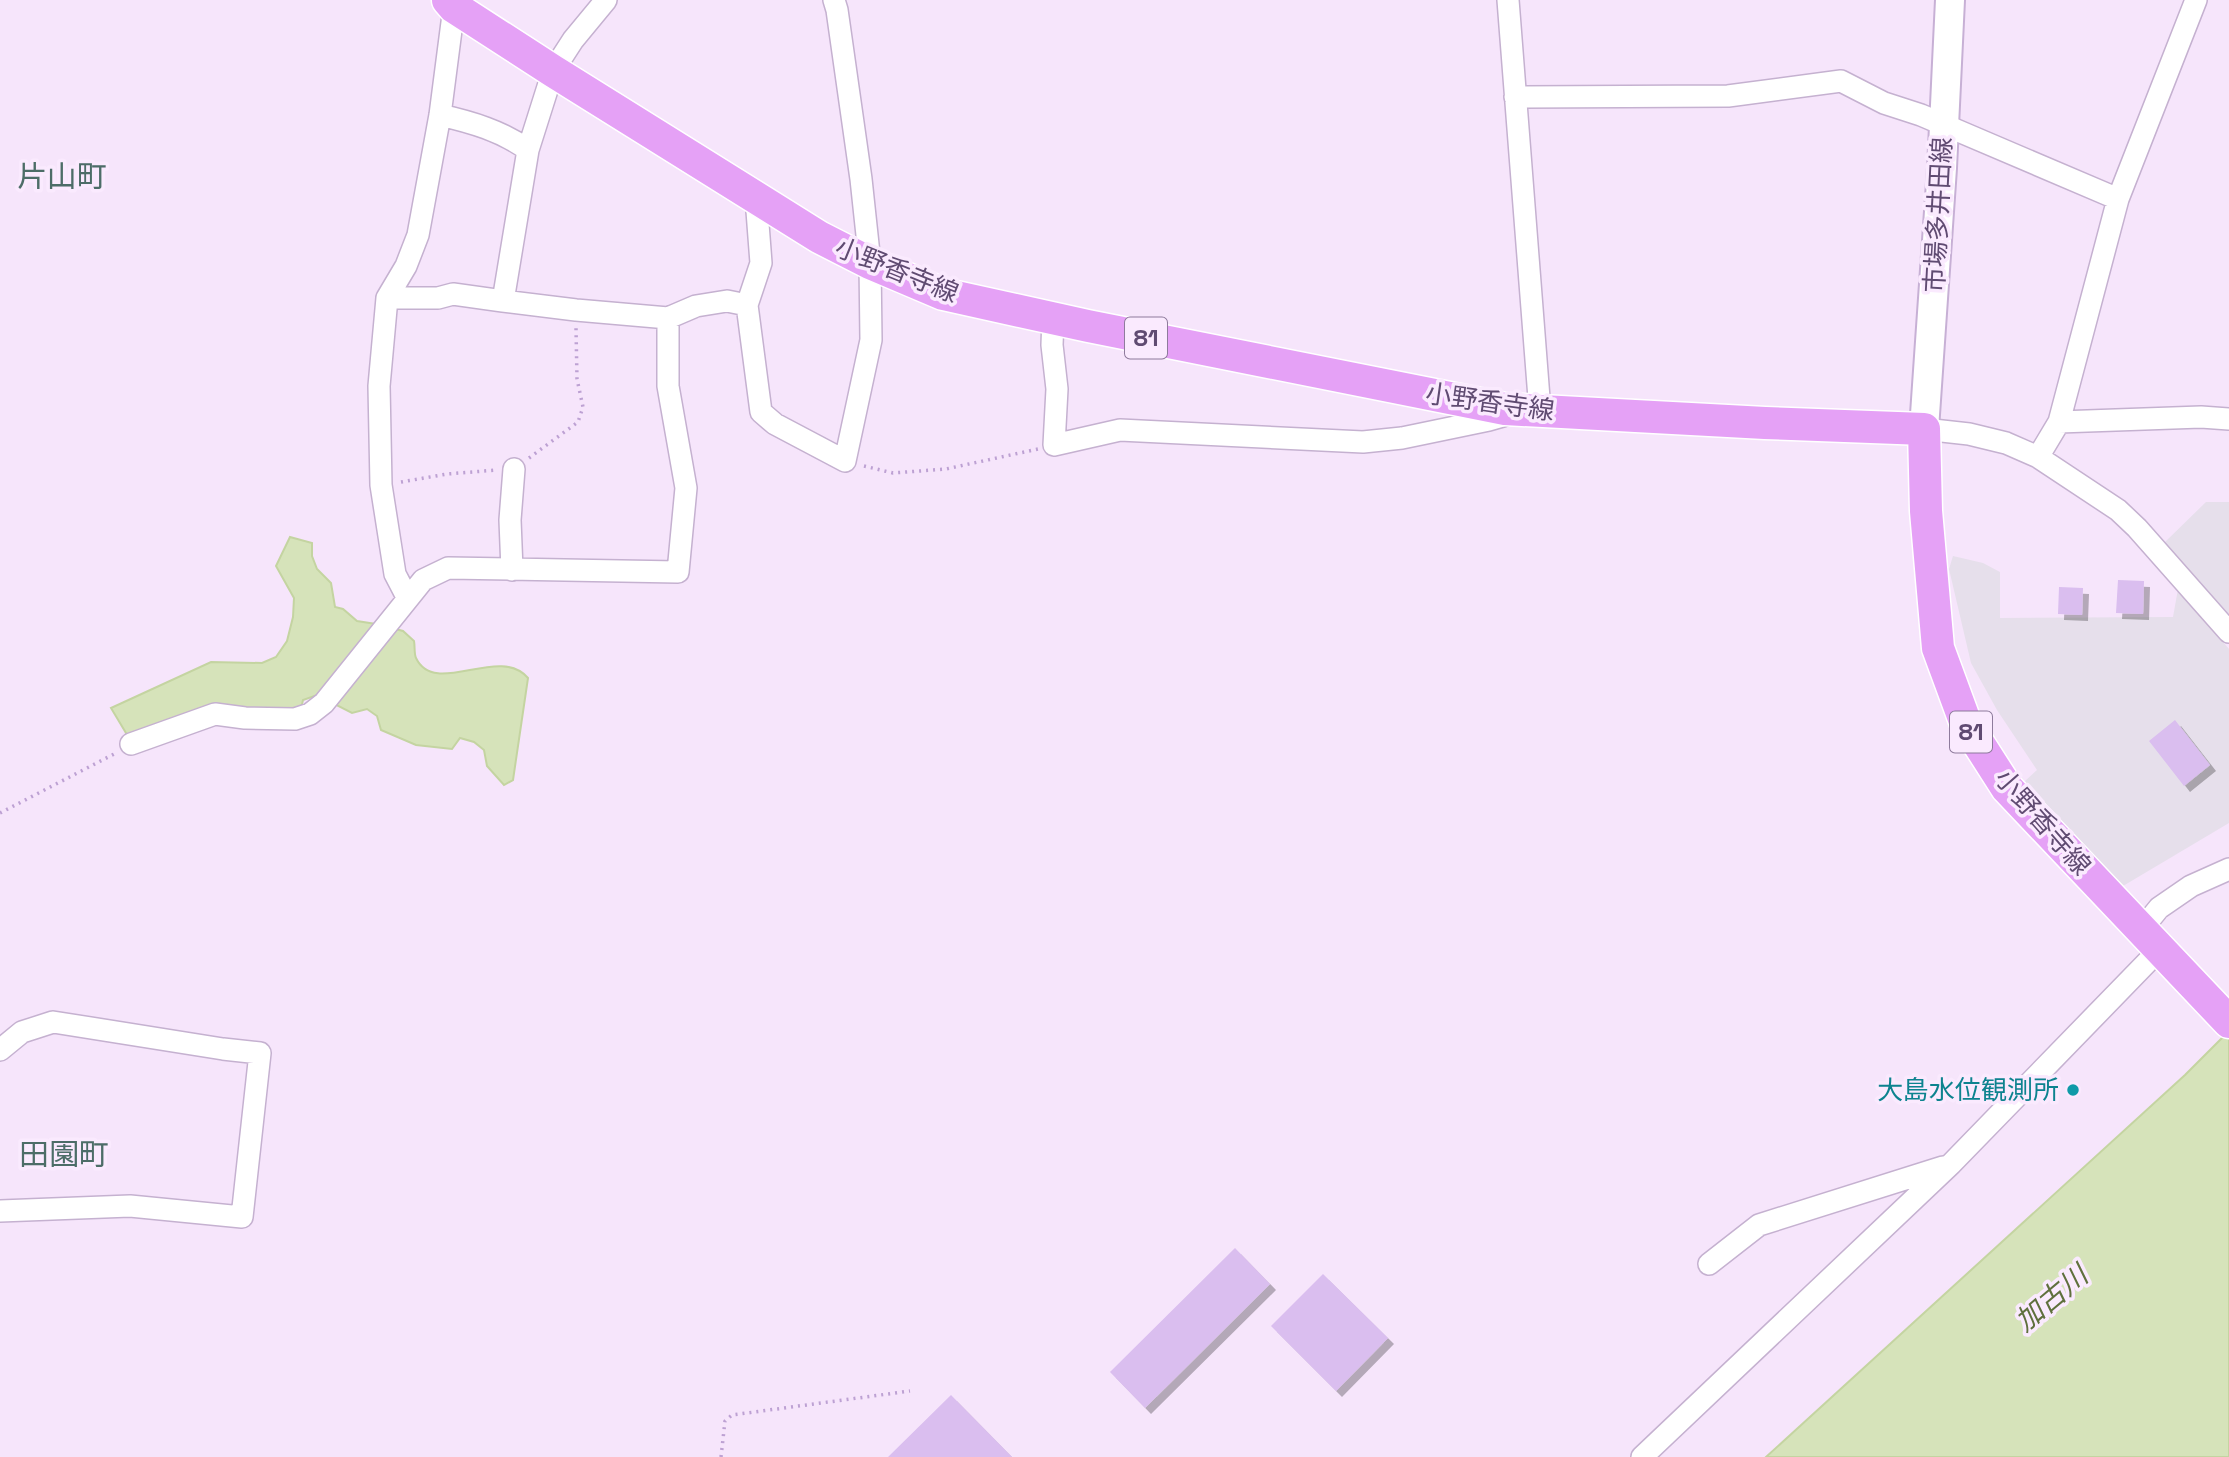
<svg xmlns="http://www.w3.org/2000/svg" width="2229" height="1457" font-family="'Space Grotesk','Noto Sans JP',sans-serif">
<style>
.industrial{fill:#e6dfeb}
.water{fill:#d6e3ba;stroke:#c4d4a1;stroke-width:2}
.building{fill:#dabeef;filter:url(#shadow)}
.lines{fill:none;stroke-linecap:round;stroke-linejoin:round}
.minor-casing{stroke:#c5b1d0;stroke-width:24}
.secondary-casing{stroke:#c7b0d5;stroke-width:32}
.primary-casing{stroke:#fff;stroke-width:35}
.path{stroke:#bda1d3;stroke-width:3.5;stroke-dasharray:2 5;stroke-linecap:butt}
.minor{stroke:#fff;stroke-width:21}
.secondary{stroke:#fff;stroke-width:28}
.primary{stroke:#e5a1f6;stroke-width:32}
.culture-dot{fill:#0f9aa8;stroke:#faeafe;stroke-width:2.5}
.labels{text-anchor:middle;stroke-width:7;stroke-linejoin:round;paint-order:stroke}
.shield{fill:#faeafe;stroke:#8e7b9c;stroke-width:2}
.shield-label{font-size:24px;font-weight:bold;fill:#604b72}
.street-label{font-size:26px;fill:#604b72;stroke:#faeafe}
.culture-label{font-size:26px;fill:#0d838f;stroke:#faeafe;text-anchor:end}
.water-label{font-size:28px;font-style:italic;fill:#5f703d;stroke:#faeafe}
.quarter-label{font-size:30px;fill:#4d6d68;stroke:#faeafe}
</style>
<defs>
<filter id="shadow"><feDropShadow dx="6" dy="6" stdDeviation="0" flood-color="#0004"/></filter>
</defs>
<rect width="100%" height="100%" fill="#f6e5fb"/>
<path class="industrial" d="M2206,502H2229V614L2164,543Z
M1953,556L1983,563L2000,572V618L2173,617L2178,589L2229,649V823L2123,886L2060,824L2025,781L2037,770L1997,710L1971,663L1949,569Z"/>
<path class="water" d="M290,537L312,543V556L317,569L331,583L335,607L343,609L357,621L376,624L403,631L414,641C415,646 414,654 416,658C435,698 499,644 528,678L513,780L504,785L487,766L484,750L474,742L460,738L452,749L416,745L381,730L377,716L367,709L352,713L317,695L303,700L300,713L206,707L129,738L111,708L211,662L262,663L276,657L287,641L293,617L294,598L276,566Z
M2229,1031V1457H1766L2185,1075Z"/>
<path class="building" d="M2118,580L2144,581L2143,614L2116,613Z
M2059,587L2083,588L2082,615L2058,614Z
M2175,720L2210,765L2184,786L2149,741Z
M1235,1248L1270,1284L1145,1408L1110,1372Z
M1323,1274L1388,1338L1336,1391L1271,1326Z
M951,1395L1012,1457H888Z"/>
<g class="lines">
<defs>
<path id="minor" d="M606,0L573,40L553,71L528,150L503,301L576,310L668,318L696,306L727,301L747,305L761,263L756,198
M1508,0L1540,411
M1515,97L1728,96L1841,81L1884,103L1921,115L2118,199
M440,115C471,122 502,131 528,150
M387,298H438L453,294L503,301
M747,305L761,412L775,424L845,461L871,340L870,263L861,179L837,10L834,0
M1053,318L1052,345L1057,389L1054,445L1120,430L1363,442L1402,438L1489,420L1503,416L1505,409
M2059,422L2201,417L2229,419
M1924,429L1969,434L2006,443L2038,457L2118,510L2137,528L2229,632
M2038,457L2059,422L2118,199L2196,0
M512,570L510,520L514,469
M407,597L395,574L381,485L379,386L387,298L406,266L418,235L440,115L454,7
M131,744L215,714L245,718L295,719L310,714L324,703L423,580L448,568L678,572L686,488L668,386V318
M2141,930L2159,908L2191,886L2229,869
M0,1050L22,1032L53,1022L223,1049L260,1053L242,1217L130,1206L0,1211
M1709,1264L1759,1225L1943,1167
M1642,1457L1951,1164L2159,950"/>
<path id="secondary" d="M1924,429L1942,168L1950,0"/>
<path id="primary" d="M448,0L454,7L553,71L819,237L870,263L943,294L1088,326L1505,409L1765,423L1924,429L1926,511L1938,648L1966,724L2007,788L2229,1022"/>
</defs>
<use href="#minor" class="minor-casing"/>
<use href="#secondary" class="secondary-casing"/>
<use href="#primary" class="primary-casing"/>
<path class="path" d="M529,458L578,422L583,407L577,379L576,328
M864,466L893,473L946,469L1038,449
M401,482L447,474L497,470
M0,813L116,753
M721,1457L725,1421L732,1415L910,1391"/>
<use href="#minor" class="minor"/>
<use href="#secondary" class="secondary"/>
<use href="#primary" class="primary"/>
</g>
<circle class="culture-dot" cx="2073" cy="1090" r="7"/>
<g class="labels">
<g class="shield">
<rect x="1125" y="317.5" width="42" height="41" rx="5"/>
<rect x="1950" y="711.5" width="42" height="41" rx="5"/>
</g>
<g class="shield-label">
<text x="1146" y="346">81</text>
<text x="1971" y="740">81</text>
</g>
<g class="street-label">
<text transform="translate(1938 215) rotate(-87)" y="9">市場多井田線</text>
<text transform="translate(897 270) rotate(22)" y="9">小野香寺線</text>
<text transform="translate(1490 402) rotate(8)" y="9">小野香寺線</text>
<text transform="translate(2043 822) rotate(49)" y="9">小野香寺線</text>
</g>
<g class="culture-label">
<text x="2059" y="1099">大島水位観測所</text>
</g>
<g class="water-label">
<text transform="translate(2051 1298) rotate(-40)" y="10">加古川</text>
</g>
<g class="quarter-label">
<text x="62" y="187">片山町</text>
<text x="64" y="1165">田園町</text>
</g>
</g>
</svg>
